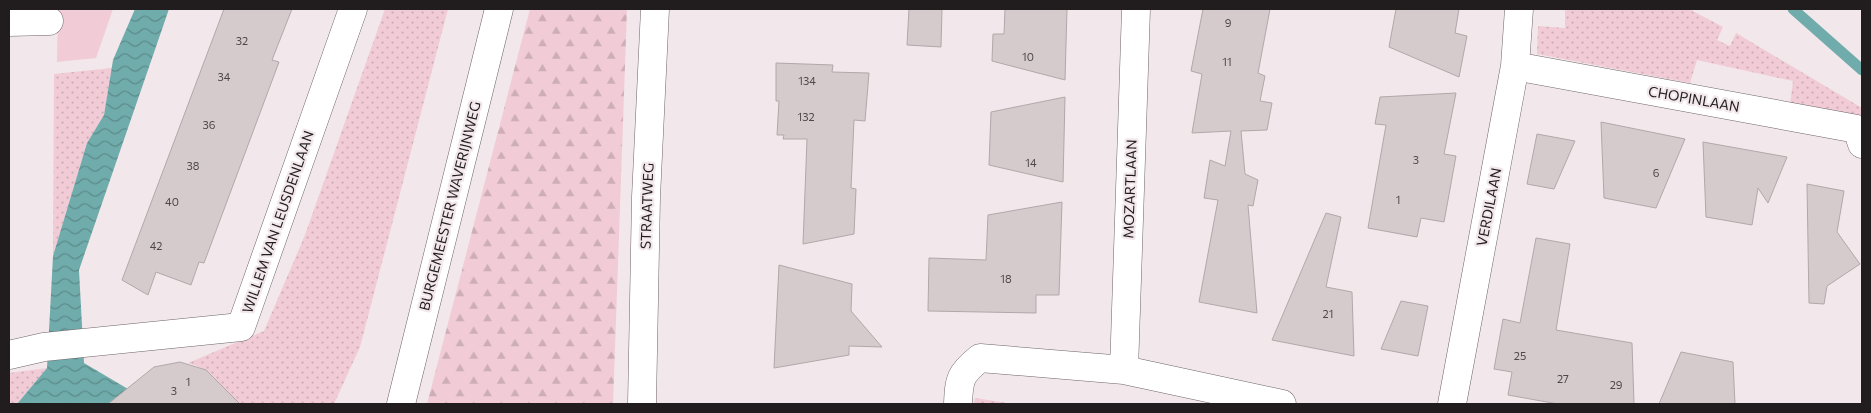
<svg xmlns="http://www.w3.org/2000/svg" width="1871" height="413" font-family="Commissioner,sans-serif">
<style>
.grass{fill:url(#grass-dots)}
.forest{fill:url(#forest-firs)}
.park{fill:#f1cbd5}
.water{fill:url(#water-waves)}
.lines{fill:none;stroke-linecap:round;stroke-linejoin:round}
.stream{stroke:#70acab;stroke-width:11}
.building{fill:#d5cbcd;stroke:#b1a8aa}
.street-casing{stroke:#6e6567;stroke-width:29}
.secondary-casing{stroke:#6e6567;stroke-width:29}
.street{stroke:#fff;stroke-width:28}
.secondary{stroke:#fff;stroke-width:28}
.labels{text-anchor:middle;stroke-width:4.5;stroke-linejoin:round;paint-order:stroke}
.number-label{font-size:11px;fill:#4e484a}
.street-label{font-size:14px;fill:#211d1e;stroke:#f2e7ea}
</style>
<defs>
<pattern id="grass-dots" width="8" height="8" patternUnits="userSpaceOnUse" patternTransform="scale(1.25)"><rect width="8" height="8" fill="#f1cbd5"/><path d="M2 2h.1M6 6h.1" fill="none" stroke="#ceaeb6" stroke-width="1.8" stroke-linecap="round"/></pattern>
<pattern id="forest-firs" width="22" height="20" patternUnits="userSpaceOnUse" patternTransform="scale(1.25)"><rect width="22" height="20" fill="#f1cbd5"/><path d="M5 1l3.5 6h-7zM16 11l3.5 6h-7z" fill="#ceaeb6"/></pattern>
<pattern id="water-waves" width="16" height="10" patternUnits="userSpaceOnUse" patternTransform="scale(1.25)"><rect width="16" height="10" fill="#70acab"/><path d="M0 5q4-4 8 0t8 0" fill="none" stroke="#5c8b8b"/></pattern>
</defs>
<rect width="100%" height="100%" fill="#f2e7ea"/>
<path class="grass" d="M385,9H448L360,347L334,404H229C223,382 210,369 188,363L264,331L305,235Z
M1565,9H1689L1723,27L1717,40L1730,46L1736,33L1862,108V119L1790,104L1793,81L1697,60L1690,83L1537,54L1538,26L1565,28Z
M112,68L104,115L87,143L53,256L54,74Z
M47,368L17,404H9V373Z
M975,398L1014,404H974Z"/>
<path class="forest" d="M530,9H627L613,404H427Z"/>
<path class="park" d="M58,9H113L96,58L57,62Z"/>
<path class="water" d="M135,9H169L79,270L84,363L128,389L108,404H17L47,368L53,256L87,143L104,115L113,60Z"/>
<g class="lines">
<path class="stream" d="M1793,9L1862,70"/>
</g>
<path class="building" d="M224,9H292L272,60L279,62L204,263L199,262L191,285L156,272L148,295L122,280Z
M909,9H942L941,47L907,45Z
M1005,9H1067L1065,80L992,61L993,34H1004Z
M1203,9H1270L1258,73L1265,76L1260,101L1272,103L1267,130L1241,131L1245,174L1258,180L1253,206L1248,205L1257,313L1199,302L1218,200L1204,198L1210,160L1225,166L1231,131L1192,133L1202,74L1191,71Z
M1396,9H1459L1455,33L1467,36L1459,77L1389,47Z
M776,63L833,65L832,72L869,73L865,121L854,120L851,188L856,189L854,234L803,244L807,139H783L784,135H777L779,101H776Z
M1456,93L1444,154L1456,156L1444,222L1421,218L1417,237L1368,228L1386,125L1375,124L1380,97Z
M1065,97L1063,182L989,165L991,112Z
M1601,122L1685,139L1656,208L1604,198Z
M1537,134L1575,141L1554,189L1527,184Z
M1703,142L1787,157L1768,203L1758,188L1752,225L1706,217Z
M1807,184L1844,191L1837,232L1860,264L1827,286L1824,304L1809,303Z
M1062,202L1059,295H1036V313L928,311L929,258L986,260L988,215Z
M1326,213L1341,217L1326,287L1352,292L1354,356L1272,340Z
M1536,238L1570,244L1556,330L1632,343L1634,404H1558L1508,395L1512,372L1494,369L1503,319L1520,323Z
M779,265L852,284L851,311L882,347L849,346V355L774,368Z
M1401,301L1428,306L1418,356L1381,349Z
M1681,352L1733,362L1735,404H1659Z
M180,362L206,370L240,404H108L154,367Z"/>
<g class="lines">
<defs>
<path id="street" d="M1136,9L1124,370L1282,404
M9,22L49,21
M1515,66L1857,129L1862,144
M9,355L44,347L241,327L353,9
M642,404L646,197L655,9
M958,404C959,379 960,374 980,358L1124,370
M1452,404L1515,66L1519,9"/>
<path id="secondary" d="M401,404L499,9"/>
</defs>
<use href="#street" class="street-casing"/>
<use href="#secondary" class="secondary-casing"/>
<use href="#street" class="street"/>
<use href="#secondary" class="secondary"/>
</g>
<g class="labels">
<g class="number-label">
<text x="1228" y="27">9</text>
<text x="242" y="45">32</text>
<text x="1028" y="61">10</text>
<text x="1227" y="66">11</text>
<text x="224" y="81">34</text>
<text x="807" y="85">134</text>
<text x="806" y="121">132</text>
<text x="209" y="129">36</text>
<text x="1416" y="164">3</text>
<text x="1031" y="167">14</text>
<text x="193" y="170">38</text>
<text x="1656" y="177">6</text>
<text x="1398" y="204">1</text>
<text x="172" y="206">40</text>
<text x="156" y="250">42</text>
<text x="1006" y="283">18</text>
<text x="1328" y="318">21</text>
<text x="1520" y="360">25</text>
<text x="1563" y="383">27</text>
<text x="188" y="386">1</text>
<text x="1616" y="389">29</text>
<text x="174" y="395">3</text>
</g>
<g class="street-label">
<text transform="translate(1694 99) rotate(10)" y="5">CHOPINLAAN</text>
<text transform="translate(1130 189) rotate(-88)" y="5">MOZARTLAAN</text>
<text transform="translate(450 206) rotate(-76)" y="5">BURGEMEESTER WAVERIJNWEG</text>
<text transform="translate(647 206) rotate(-88)" y="5">STRAATWEG</text>
<text transform="translate(1489 207) rotate(-79)" y="5">VERDILAAN</text>
<text transform="translate(278 222) rotate(-71)" y="5">WILLEM VAN LEUSDENLAAN</text>
</g>
</g>
<rect width="1871" height="413" fill="none" stroke="#211d1e" stroke-width="20"/>
</svg>
